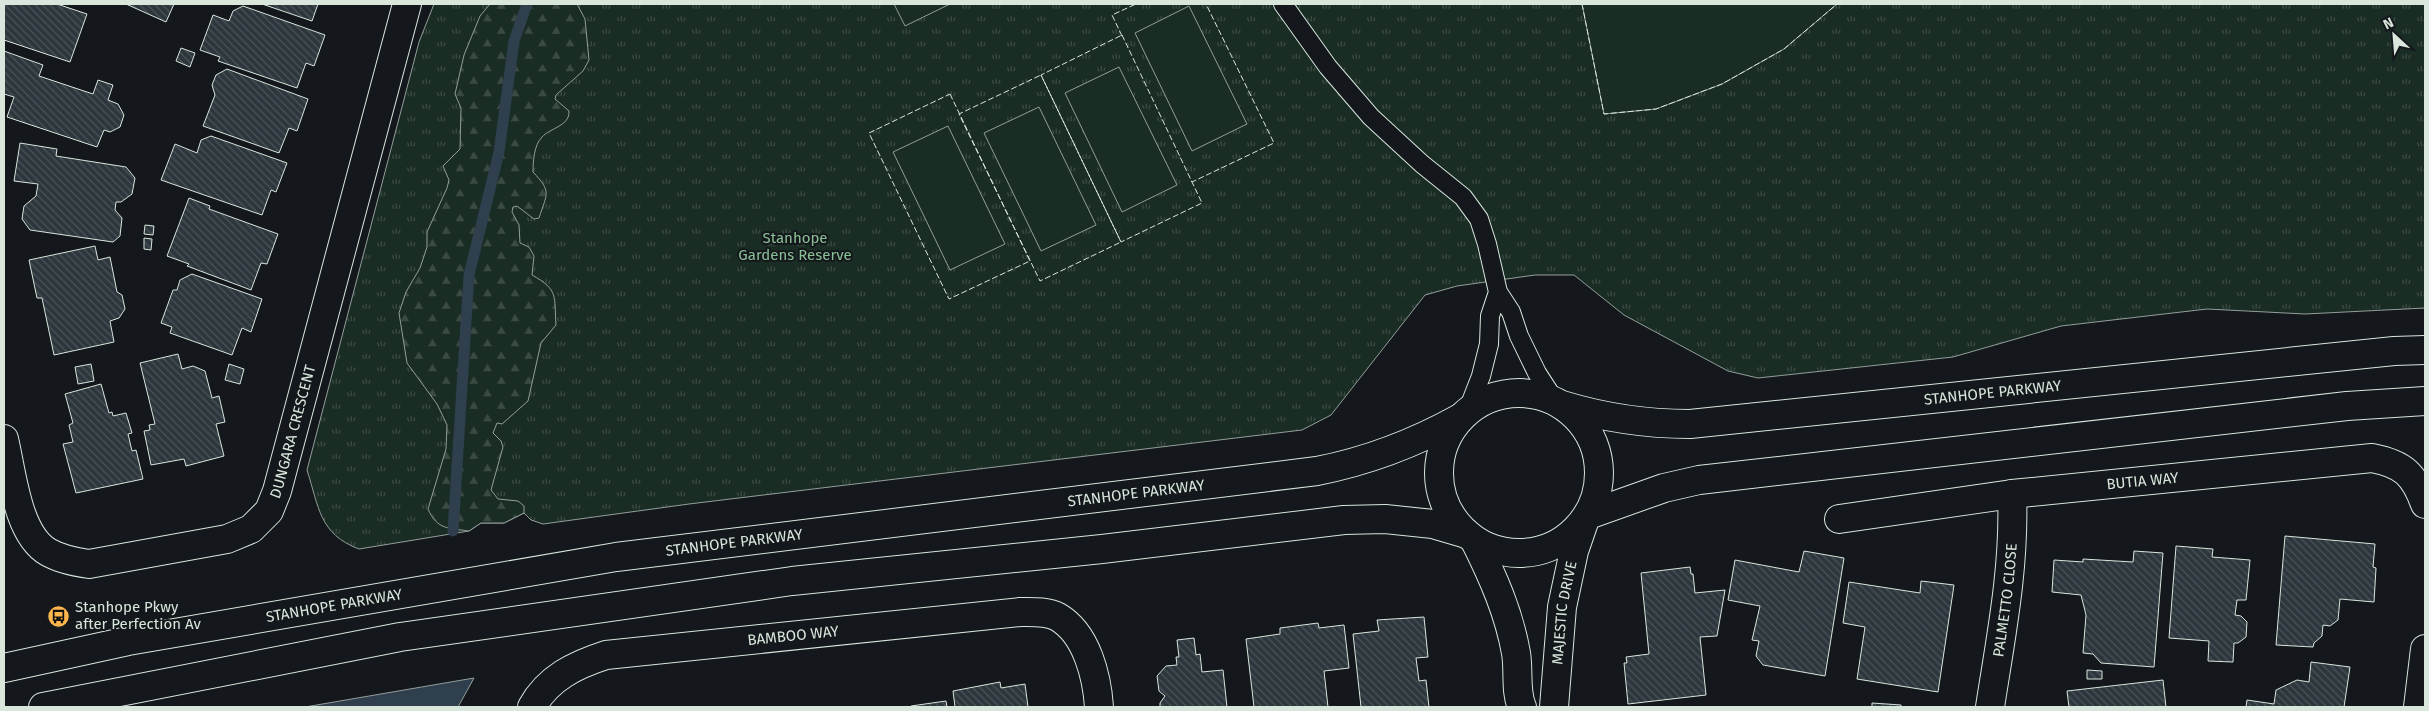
<svg xmlns="http://www.w3.org/2000/svg" width="2429" height="711" font-family="'Fira Sans',sans-serif">
<style>
.grass{fill:url(#grass-tufts);stroke:#939e99}
.forest{fill:url(#forest-firs);stroke:#939e99}
.pitch{fill:#1a2d24;stroke:#939e99}
.water{fill:#2f3f4d;stroke:#939e99}
.lines{fill:none;stroke-linecap:round;stroke-linejoin:round}
.stream{stroke:#2f3f4d;stroke-width:11}
.building{fill:url(#building-back-hatch);stroke:#d8e6dc}
.lane-casing{stroke:#d8e6dc;stroke-width:20}
.street-casing{stroke:#d8e6dc;stroke-width:30}
.secondary-casing{stroke:#d8e6dc;stroke-width:30}
.lane{stroke:#14181c;stroke-width:18}
.street{stroke:#14181c;stroke-width:28}
.secondary{stroke:#14181c;stroke-width:28}
.fence{stroke:#d8e6dc;stroke-width:1;stroke-dasharray:6 2.5;stroke-linecap:butt}
.labels{text-anchor:middle;stroke-width:4;stroke-linejoin:round;paint-order:stroke}
.park-label{font-size:15px;fill:#8ac095;stroke:#14181c}
.street-label{font-size:15px;fill:#d8e6dc;stroke:#14181c}
.poi-label{font-size:15px;fill:#d8e6dc;stroke:#14181c;text-anchor:start}
</style>
<defs>
<pattern id="grass-tufts" width="24" height="20" patternUnits="userSpaceOnUse" patternTransform="scale(1.25)"><rect width="24" height="20" fill="#1a2d24"/><path d="M3 7l-1-3M5 7V3M7 7l1-3M15 17l-1-3M17 17v-4M19 17l1-3" fill="none" stroke="#3b4b43"/></pattern>
<pattern id="forest-firs" width="22" height="20" patternUnits="userSpaceOnUse" patternTransform="scale(1.25)"><rect width="22" height="20" fill="#1a2d24"/><path d="M5 1l3.5 6h-7zM16 11l3.5 6h-7z" fill="#3b4b43"/></pattern>
<pattern id="building-back-hatch" width="6" height="6" patternUnits="userSpaceOnUse" patternTransform="scale(1.25)"><rect width="6" height="6" fill="#2c363c"/><path d="M-1 5l2 2M0 0l6 6M5-1l2 2" fill="none" stroke="#4a5358"/></pattern>
</defs>
<rect width="100%" height="100%" fill="#14181c"/>
<path class="grass" d="M434,4H2425V308L2305,314L2207,309L2061,326L1953,357L1758,378L1728,371L1624,315L1574,275H1535L1457,286L1425,295L1331,415L1302,430L689,504L543,524L531,520L524,513L504,523H481L469,531L359,549C319,534 319,507 307,470L419,42Z"/>
<path class="forest" d="M490,4H577L585,19L589,60L583,71L556,95L555,99L569,111C570,126 550,128 542,137C534,145 533,161 533,172C552,192 547,193 539,218L534,219L517,206L513,207L512,212L519,225L520,243L529,247L534,256L532,275C559,290 554,296 556,325L541,343L528,401L502,424L497,423L493,433L501,441L503,447L491,490L498,499L518,501L524,506V513L504,523H481L469,531C449,528 437,530 428,509L446,449L447,425L437,404L407,363L399,313L406,292L420,268L427,247V232L447,188L449,180L443,166L460,149L461,108L455,94L464,55L480,16Z"/>
<path class="pitch" d="M894,4H950L905,26Z
M1582,4H1837L1784,49L1722,84L1656,109L1604,114Z
M1189,6L1247,124L1192,151L1135,33Z
M1119,67L1177,185L1122,212L1065,93Z
M1039,107L1096,225L1041,251L984,133Z
M948,126L1005,244L950,270L893,152Z"/>
<path class="water" d="M474,678L458,707H305Z"/>
<g class="lines">
<path class="stream" d="M453,531L469,275L499,152L514,41L527,4"/>
</g>
<path class="building" d="M4,4H57L87,14L70,62L4,40Z
M126,4H174L166,22Z
M262,4H318L312,21Z
M243,6L325,35L314,66L306,63L297,88L218,61L220,57L200,50L213,15L229,21L233,11Z
M181,48L195,53L190,67L176,61Z
M4,51L43,65L39,76L93,94L98,80L113,85L108,100L118,104L124,115L120,127L110,132L104,130L97,147L7,117L14,97L4,94Z
M227,69L308,99L297,131L289,128L279,153L203,126L215,95L212,85L216,75Z
M211,136L287,163L276,192L271,190L262,215L161,180L175,144L197,153L201,140Z
M20,143L57,149L56,156L126,167L135,178L132,194L121,202H116L115,210L122,218L120,236L113,242L30,230L22,219L24,206L36,196L38,184L14,181Z
M189,198L210,206L209,209L278,234L267,264L261,263L251,290L187,266L189,264L167,256Z
M145,225L154,226L153,235L144,234Z
M144,238L152,239L151,250L144,249Z
M95,246L98,260L110,257L117,292L122,295L125,309L119,318L110,321L114,342L54,355L42,298H37L29,260Z
M192,274L262,299L251,332L242,328L232,355L170,333L172,327L161,323L173,290H177L180,280Z
M178,354L182,369L193,366L205,371L212,398L219,396L225,422L216,424L224,456L186,466L184,459L151,465L144,431L150,430L149,425L155,424L140,363Z
M91,364L94,381L78,384L75,367Z
M229,364L244,369L240,384L225,380Z
M101,384L109,413L112,412L113,416L126,413L132,433L128,434L132,451L136,450L143,479L76,493L63,444L73,442L69,425L73,423L65,394Z
M2285,536L2375,544L2373,567L2376,568L2374,602L2340,599L2338,620L2330,626L2323,625L2322,636L2314,643L2313,647L2276,645Z
M2176,546L2213,549L2212,557L2250,560L2246,600H2237L2235,615L2241,616L2247,622L2246,637L2238,643H2234L2233,662L2208,661L2209,641L2169,638Z
M1804,551L1844,558L1825,676L1763,665L1756,656L1759,641L1752,640L1760,606L1728,600L1735,560L1799,572Z
M2134,551L2163,553L2154,667L2101,663L2093,654L2083,653L2086,615L2081,595L2052,592L2054,560L2083,562V559L2133,562Z
M1690,567L1691,574H1693L1695,593L1725,590L1717,636L1700,637L1706,695L1628,704L1624,663H1627L1626,657L1649,654L1641,573Z
M1921,581L1954,585L1938,692L1857,679L1865,627L1843,623L1849,582L1920,593Z
M1424,617L1428,657L1416,658L1419,681L1426,680L1429,707H1361L1353,634L1379,631L1377,620Z
M1318,623L1319,628L1344,625L1349,668L1324,671L1328,707H1254L1246,639L1280,634V628Z
M1194,638L1196,655L1200,654L1202,672L1223,670L1227,707H1160V703L1165,696L1159,691L1157,676L1166,666L1177,665L1176,657H1179L1177,640Z
M2311,662L2350,667L2344,707H2246L2247,700L2274,704L2276,690L2297,680L2309,682Z
M2087,670L2102,671V679H2087Z
M2163,680L2166,707H2069L2067,691Z
M1000,682L1001,688L1025,684L1028,707H955L953,691Z
M946,701L947,707H911V706Z
M1872,703L1901,705V707H1872Z"/>
<g class="lines">
<defs>
<path id="lane" d="M1283,4L1328,67L1371,117L1422,164L1463,197L1479,219L1487,244L1498,292L1511,312L1519,336L1537,373L1555,401
M1467,412L1481,376L1489,344L1490,316L1498,292"/>
<g id="street">
<path id="s1" d="M4,439C12,472 17,534 48,552C60,559 75,562 89,564L227,539L251,529L269,511L277,491L407,4"/>
<path id="s2" d="M1839,519L2012,494L2372,458C2403,464 2414,474 2425,504"/>
<path d="M1475,541C1493,577 1509,613 1516,653C1519,670 1515,692 1522,707"/>
<path id="s3" d="M532,707C548,678 575,665 606,655L1020,612C1032,612 1047,611 1058,617C1087,634 1097,677 1099,707"/>
<path id="s4" d="M1554,707L1562,607L1574,551L1585,519"/>
<path id="s5" d="M1990,707C2001,636 2015,566 2012,494"/>
<path d="M2418,707L2425,649"/>
</g>
<g id="secondary">
<circle cx="1519" cy="473" r="80"/>
<path id="s6" d="M1562,405C1605,418 1645,424 1690,424L2394,351L2425,350"/>
<path d="M1588,515L1664,488L1699,480L2347,406L2425,401"/>
<path id="s7" d="M4,668L128,641L616,557L1317,471C1368,461 1415,443 1460,418"/>
<path d="M43,707L400,637L792,581L1102,549L1344,520L1385,519L1433,524L1467,534"/>
</g>
</defs>
<use href="#lane" class="lane-casing"/>
<use href="#street" class="street-casing"/>
<use href="#secondary" class="secondary-casing"/>
<use href="#lane" class="lane"/>
<use href="#street" class="street"/>
<use href="#secondary" class="secondary"/>
<path class="fence" d="M1582,4L1604,114L1656,109L1722,84L1784,49L1837,4
M1122,35L1202,203L1121,242L1041,75Z
M1122,36L1112,15L1136,4
M1041,75L1121,242L1040,281L959,114Z
M950,94L1030,261L949,299L869,133Z
M1191,181L1192,182L1274,143L1206,4"/>
</g>
<defs>
<symbol id="bus-disc" viewBox="-11 -11 22 22"><circle r="9.5" fill="#ffb74d" stroke="#14181c"/><path d="M-5-6H5V4H4V6H2V4H-2V6H-4V4H-5ZM-3.5-4V0h7V-4ZM-3.5 1.2v1.5H-2V1.2ZM2 1.2v1.5H3.5V1.2Z" fill="#111"/></symbol>
</defs>
<g fill-rule="evenodd">
<use href="#bus-disc" x="46" y="604" width="25" height="25"/>
</g>
<g class="labels">
<g class="park-label">
<text x="795" y="243">Stanhope<tspan x="795" dy="17">Gardens Reserve</tspan></text>
</g>
<g class="street-label">
<text dy="5" stroke="none"><textPath href="#s6" startOffset="434">STANHOPE PARKWAY</textPath></text>
<text dy="5" stroke="none"><textPath href="#s1" startOffset="442">DUNGARA CRESCENT</textPath></text>
<text dy="5" stroke="none"><textPath href="#s2" startOffset="306">BUTIA WAY</textPath></text>
<text dy="5" stroke="none"><textPath href="#s7" startOffset="1146">STANHOPE PARKWAY</textPath></text>
<text dy="5" stroke="none"><textPath href="#s7" startOffset="741">STANHOPE PARKWAY</textPath></text>
<text dy="5" stroke="none"><textPath href="#s5" startOffset="108">PALMETTO CLOSE</textPath></text>
<text dy="5" stroke="none"><textPath href="#s7" startOffset="336">STANHOPE PARKWAY</textPath></text>
<text dy="5" stroke="none"><textPath href="#s4" startOffset="95">MAJESTIC DRIVE</textPath></text>
<text dy="5" stroke="none"><textPath href="#s3" startOffset="281">BAMBOO WAY</textPath></text>
</g>
<g class="poi-label">
<text x="75" y="612">Stanhope Pkwy<tspan x="75" dy="17">after Perfection Av</tspan></text>
</g>
</g>
<rect width="2429" height="711" fill="none" stroke="#d8e6dc" stroke-width="10"/>
<g transform="translate(2394 35) rotate(334)" stroke="#14181c" stroke-width="4" paint-order="stroke">
<path d="M0-4L9 19L0 12L-9 19Z" fill="#d8e6dc"/>
<text y="-8" font-size="14" font-weight="bold" text-anchor="middle" fill="#d8e6dc">N</text>
</g>
</svg>
